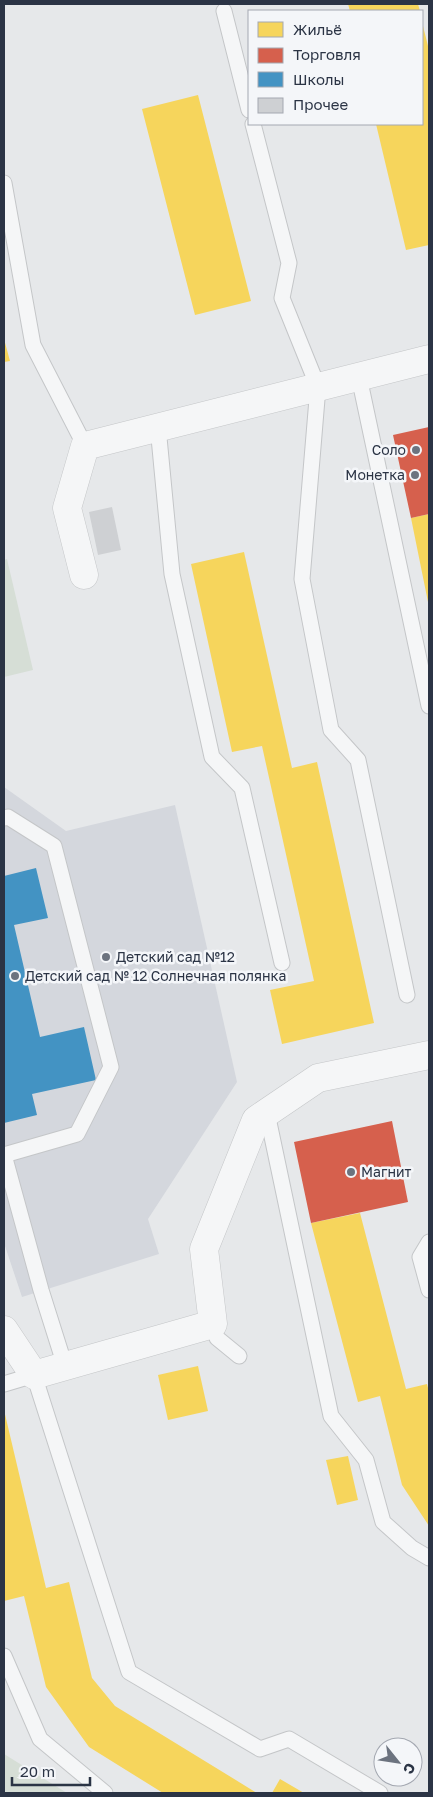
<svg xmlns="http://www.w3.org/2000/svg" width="433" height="1797" font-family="'Golos Text',sans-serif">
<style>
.built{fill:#d4d7dd}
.green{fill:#d6ded6}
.homes{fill:#f6d55c}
.shops{fill:#d6604d}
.schools{fill:#4393c3}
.building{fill:#ced0d3}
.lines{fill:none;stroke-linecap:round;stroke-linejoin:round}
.lane-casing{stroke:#c4c6c8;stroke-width:17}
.street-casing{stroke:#c4c6c8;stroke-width:29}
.lane{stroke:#f5f6f7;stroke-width:15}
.street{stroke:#f5f6f7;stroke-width:28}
.poi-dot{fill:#6c737f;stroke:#f4f6f9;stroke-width:2}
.labels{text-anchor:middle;stroke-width:5;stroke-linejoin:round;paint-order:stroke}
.poi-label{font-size:14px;fill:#2b3445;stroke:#f4f6f9;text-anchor:start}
</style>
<rect width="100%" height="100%" fill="#e6e8ea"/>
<path class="built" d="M4,787L66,831L175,805L237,1082L148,1219L159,1254L22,1297L4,1243Z"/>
<path class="green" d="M7,559L33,670L4,677V560Z
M4,1754L67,1793H4Z"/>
<path class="homes" d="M348,4H418L420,11H350Z
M422,22L429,50V245L406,250L376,124H422Z
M198,95L251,301L195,315L142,109Z
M4,339L10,361L4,362Z
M429,514V602H428L411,518Z
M244,552L292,768L317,762L374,1023L282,1044L270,990L314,981L262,746L232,752L191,564Z
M360,1213L406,1389L427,1384L429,1392V1526L402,1485L380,1396L358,1402L311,1223Z
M198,1366L208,1411L168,1420L158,1375Z
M4,1410L46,1588L69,1582L92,1678L115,1706L257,1793H163L89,1747L46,1687L24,1596L4,1601Z
M348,1456L358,1500L337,1505L326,1460Z
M280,1779L304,1793H272Z"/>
<path class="shops" d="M429,427V514L411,518L393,435Z
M392,1121L408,1202L311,1223L294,1142Z"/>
<path class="schools" d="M36,868L48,918L14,925L40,1037L84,1027L96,1080L32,1094L37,1115L4,1123V876Z"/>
<path class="building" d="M112,507L121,550L98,555L89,512Z"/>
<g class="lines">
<defs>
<path id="lane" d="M224,11L249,110
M253,124L289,263L282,298L318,387L302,579L331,730L358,760L407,995
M4,183L33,345L85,446
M359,377L429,706
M158,427L172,574L212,757L242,788L282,963
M4,818L8,817L54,846L111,1067L77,1134L4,1155
M267,1113L331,1416L366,1460L383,1522L412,1548L429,1558
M4,1155L41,1290L65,1366
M429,1242L420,1257L429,1290
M213,1324L217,1338L239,1356
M4,1384L34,1375L129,1672L260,1749L289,1739L380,1793
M4,1656L40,1739L105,1793"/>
<path id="street" d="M84,575L67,508L85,446L429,359
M4,1330L34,1375L213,1324L204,1249L256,1120L318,1078L429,1055"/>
</defs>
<use href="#lane" class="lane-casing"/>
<use href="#street" class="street-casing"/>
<use href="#lane" class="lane"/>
<use href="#street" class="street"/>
</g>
<g class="poi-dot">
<circle cx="416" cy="450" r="5"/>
<circle cx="415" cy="475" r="5"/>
<circle cx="106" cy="957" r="5"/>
<circle cx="15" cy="976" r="5"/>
<circle cx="351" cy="1172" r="5"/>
</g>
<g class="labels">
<g class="poi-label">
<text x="406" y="455" text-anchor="end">Соло</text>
<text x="405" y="480" text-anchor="end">Монетка</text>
<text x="116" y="962">Детский сад №12</text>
<text x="25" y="981">Детский сад № 12 Солнечная полянка</text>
<text x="361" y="1177">Магнит</text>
</g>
</g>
<rect width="433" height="1797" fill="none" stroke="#2b3445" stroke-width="10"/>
<rect x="248" y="10" width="175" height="115" fill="#f4f6f9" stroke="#a4a8b1"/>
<rect x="258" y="22" width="25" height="15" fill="#f6d55c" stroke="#a4a8b1"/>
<text x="293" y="35" font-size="15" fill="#2b3445">Жильё</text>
<rect x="258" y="48" width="25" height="15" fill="#d6604d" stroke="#a4a8b1"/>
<text x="293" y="60" font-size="15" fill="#2b3445">Торговля</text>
<rect x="258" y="72" width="25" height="15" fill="#4393c3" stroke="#a4a8b1"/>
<text x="293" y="85" font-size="15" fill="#2b3445">Школы</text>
<rect x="258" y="98" width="25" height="15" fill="#ced0d3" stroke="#a4a8b1"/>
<text x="293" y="110" font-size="15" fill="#2b3445">Прочее</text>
<g transform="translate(398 1762) rotate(120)"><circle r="24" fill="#f4f6f9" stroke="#a4a8b1"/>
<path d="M0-4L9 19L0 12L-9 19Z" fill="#6c737f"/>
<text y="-8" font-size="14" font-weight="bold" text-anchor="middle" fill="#2b3445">С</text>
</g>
<path d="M12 1777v8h78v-8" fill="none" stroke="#2b3445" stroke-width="2.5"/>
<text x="20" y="1777" font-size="15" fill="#2b3445" stroke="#f4f6f9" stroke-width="4" paint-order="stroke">20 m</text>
</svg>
